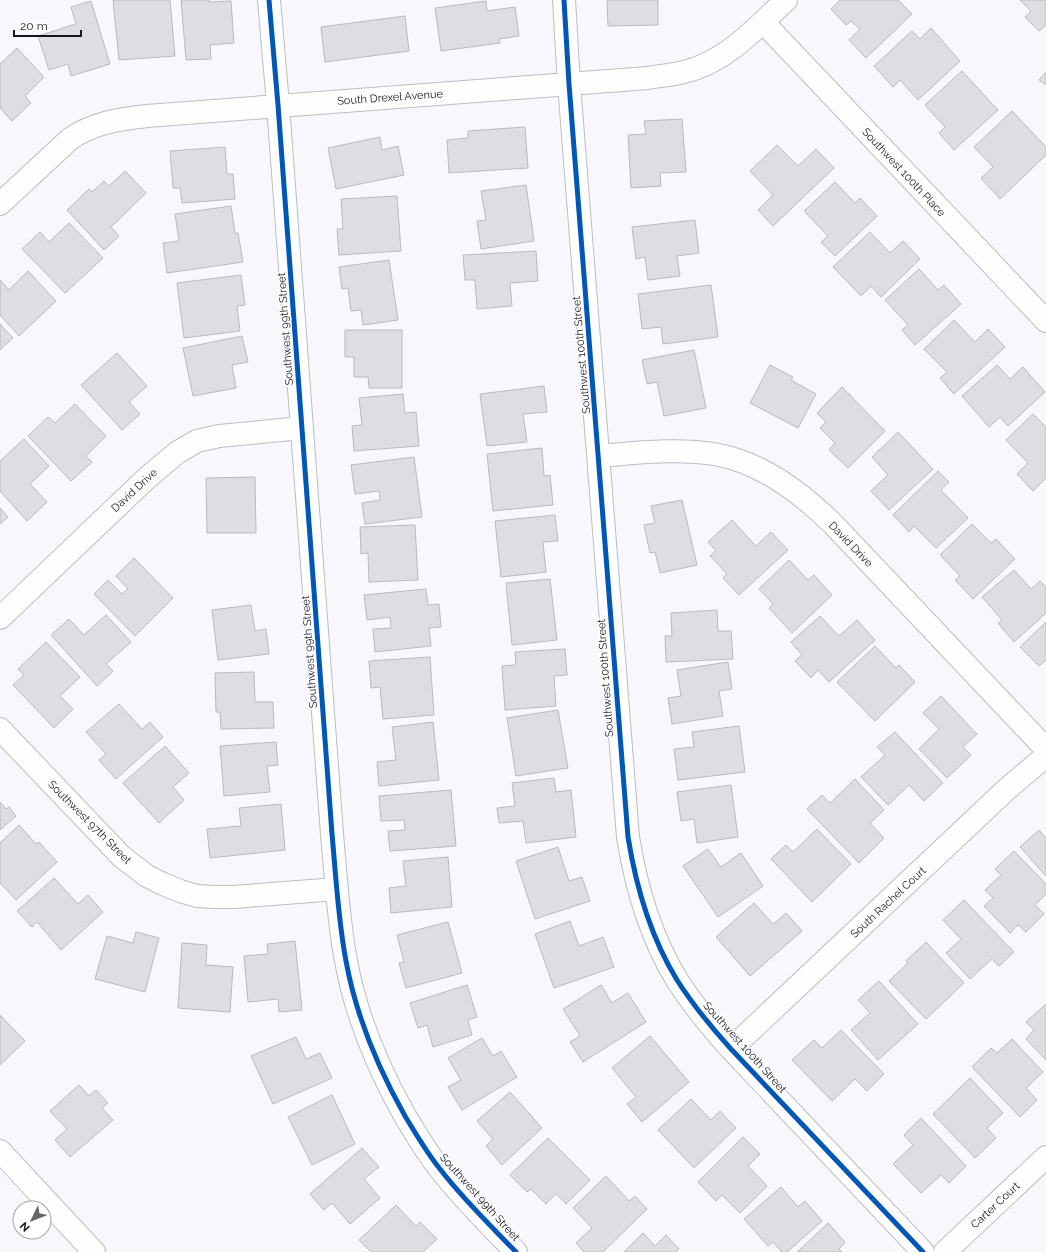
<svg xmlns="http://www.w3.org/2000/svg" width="1046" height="1252" font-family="Raleway,sans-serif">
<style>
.building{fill:#dddde2;stroke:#b9b9be}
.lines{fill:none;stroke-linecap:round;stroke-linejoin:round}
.street-casing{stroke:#bdbdc2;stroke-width:24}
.street{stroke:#fefeff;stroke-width:22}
.cycleway-casing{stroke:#fff;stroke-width:8}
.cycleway{stroke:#0057b8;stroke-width:5}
.labels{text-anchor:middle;stroke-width:3;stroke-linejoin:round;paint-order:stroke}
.street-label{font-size:11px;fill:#18171e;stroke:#fff}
</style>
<rect width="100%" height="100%" fill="#f7f7fc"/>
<path class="building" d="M113,0H170L175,56L119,60Z
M181,0H209V2L231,1L234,43L210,45L211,59L186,60Z
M607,0H658V25L608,26Z
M840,0H898L912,14L866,58L849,40L860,29L851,21L846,25L831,9Z
M1020,0H1046V25L1039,31L1025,17L1031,11Z
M91,1L110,64L71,76L68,64L49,70L38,36L76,24L71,7Z
M486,1L487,11L515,7L519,36L499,39L500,43L441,51L435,8Z
M405,16L409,51L325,62L321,27Z
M931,28L960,61L918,100L900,80L893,87L874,66L912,31L920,39Z
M17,48L44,77L25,96L31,103L12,121L0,108V64Z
M962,71L998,110L954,150L939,133L945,127L925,105Z
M1046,72V85L1039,80Z
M1012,111L1046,147V155L1000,199L981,178L993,167L974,147Z
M682,119L686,172L660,173L661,186L631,188L628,135L646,134L644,121Z
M525,127L528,168L449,173L447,140L468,138V131Z
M380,137L382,150L398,146L404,175L336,189L328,148Z
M777,145L798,166L816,149L834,168L773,226L758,210L773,195L750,171Z
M225,147L227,174H233L235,199L182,203L180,188H173L170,151Z
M125,171L146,193L111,227L119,236L104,250L67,210L89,189L92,192L104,181L109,186Z
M835,182L855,203L860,198L877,216L835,256L821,242L828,236L804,211Z
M526,185L534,241L481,249L477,221L486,220L481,191Z
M397,196L401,251L339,255L337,229H343L341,199Z
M231,206L235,233H238L243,262L167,273L163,243L179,241L175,214Z
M695,220L699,253L677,256L680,276L648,280L645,257L636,259L632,227Z
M69,223L103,258L65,293L22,249L40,232L49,242Z
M870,232L890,253L903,241L920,259L881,297L871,286L861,296L833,267Z
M536,251L538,281L510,283L512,306L477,309L475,280H465L463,255Z
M389,260L398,320L363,325L361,310L351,311L348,288L342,289L339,267Z
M919,269L938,290L944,285L961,304L915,345L902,330L908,325L885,300Z
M28,271L56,301L19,336L0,315V280L9,290Z
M241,275L245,305L237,306L240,331L184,338L177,283Z
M711,285L718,337L663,344L661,327L642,329L638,294Z
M954,320L975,342L988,329L1005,347L954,394L940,378L947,372L924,349Z
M0,324L13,338L0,350Z
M345,330H402V388H369L368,377H354V357H345Z
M242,336L248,362L232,365L236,388L193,396L183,348Z
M694,350L706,408L664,416L657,382L647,384L642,360Z
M117,353L147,386L129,402L140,414L122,430L81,385Z
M770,365L793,377L791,380L816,394L798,428L750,403Z
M997,365L1010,379L1023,367L1045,392L1008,426L1000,417L989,427L962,396Z
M544,386L547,412L523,414L527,442L487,446L480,394Z
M842,387L885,431L848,468L829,450L835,443L820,428L826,422L817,413Z
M403,394L405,413L416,412L419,446L354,451L352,426L362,425L359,398Z
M75,404L106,436L86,456L92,462L71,481L28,436L48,417L55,423Z
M1033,414L1046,427V478L1033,491L1017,474L1028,463L1006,440Z
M898,432L933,469L889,510L871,491L888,475L872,457Z
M24,439L49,466L30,484L47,502L27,521L0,491V461Z
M542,448L544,476L550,475L553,505L493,511L487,454Z
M414,457L422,517L365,524L362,503L380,500L379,491L355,494L351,465Z
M938,471L949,482L941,490L968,518L936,548L914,526L909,532L893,515Z
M255,477L256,533H207L206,478Z
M682,500L697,565L660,573L655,552L650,553L644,525L655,523L651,506Z
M0,508L8,517L0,524Z
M555,515L558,541L543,542L546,572L501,577L495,521Z
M732,520L756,546L771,532L788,550L739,595L723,578L727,574L710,556L716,551L708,542Z
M972,524L991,543L996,539L1015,559L973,599L955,580L960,576L940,555Z
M415,525L418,580L369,582L368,553L361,554L360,527Z
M134,558L173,598L135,636L94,594L108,580L122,594L128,589L116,576Z
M789,560L808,580L814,575L832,595L792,633L769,608L773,604L759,589Z
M1014,570L1031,589L1040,581L1046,587V613L1014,642L998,623L1002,620L982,597Z
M550,579L557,640L512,645L506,583Z
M426,589L428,605L439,604L441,627L429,628L431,646L375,652L373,629L391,628L390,617L367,620L364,595Z
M251,605L255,631L266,629L269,654L218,660L212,610Z
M717,610L718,631H731L733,659L666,662L665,636H672L671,613Z
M106,615L131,642L106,664L113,671L97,686L51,635L69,619L84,635Z
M820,616L839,636L857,620L875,640L829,682L818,670L811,678L795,661L802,655L791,642Z
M1046,622V660L1039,666L1020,647Z
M46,642L80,677L60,696L73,709L54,728L13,685L24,675L18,669Z
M875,646L896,668L899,665L915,682L875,721L837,682Z
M565,649L567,675L554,676L556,706L505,710L502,666L516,665L515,652Z
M430,657L434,715L383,719L380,687L371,688L369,661Z
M728,662L732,689L719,691L723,716L672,724L668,698L681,696L677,670Z
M254,672L255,702H273L274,728L221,729L220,712H216L215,673Z
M941,696L977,734L963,747L971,755L947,778L919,749L939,729L923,713Z
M119,704L142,729L150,722L163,737L116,779L99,760L106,754L86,732Z
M558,710L568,768L516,776L507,718Z
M433,722L439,780L379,786L377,762L396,760L392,727Z
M739,726L745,772L678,780L674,749L694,747L692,732Z
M895,732L943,783L924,801L909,785L888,805L861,777L885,755L877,747Z
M276,742L278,765L267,766L270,792L224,796L220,746Z
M165,746L189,773L173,787L184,800L159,823L123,783Z
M554,778L556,792L571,790L576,837L526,843L523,821L499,823L497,808L515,806L512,783Z
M855,779L884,810L870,823L884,838L859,863L807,809L822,795L830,803Z
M731,785L738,837L697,843L694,819L681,821L677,792Z
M451,790L456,846L390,851L388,831L405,830L404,820L381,821L379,796Z
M0,802L6,809L9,807L16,816L0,830Z
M281,804L285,850L210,858L207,829L241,826L239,808Z
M19,825L36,844L39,842L57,862L16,900L0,883V843Z
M817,829L851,864L812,902L771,859L786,845L793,852Z
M1039,830L1046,838V876L1020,847Z
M558,847L569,881L582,877L590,901L535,919L516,861Z
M708,849L721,867L741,853L763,886L718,917L683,866Z
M1014,851L1046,884V894L1035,905L1044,914L1026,932L1018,925L1010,933L984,906L993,898L985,890L1001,875L995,869Z
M448,857L452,907L391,913L389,888L406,886L403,861Z
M54,878L78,904L88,895L103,912L61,950L37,922L32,927L17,911Z
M964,900L1014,952L999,966L992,959L970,979L946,953L961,939L943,920Z
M754,903L773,924L786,913L802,931L750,976L716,937Z
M570,921L579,946L603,937L614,967L554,988L535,934Z
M448,922L462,973L406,988L399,963L404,962L397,935Z
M136,932L159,938L145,992L95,979L107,936L133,943Z
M295,941L302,1010L279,1012L278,999L248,1002L244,956L268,954L267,944Z
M926,942L964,983L926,1019L889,981L908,963L906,961Z
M182,943L207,945L206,965L233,967L230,1012L178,1008Z
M879,981L918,1024L878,1060L851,1030L870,1013L858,1000Z
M467,985L477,1017L468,1020L472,1035L433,1047L427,1025L418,1028L410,1003Z
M601,985L612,1003L628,993L646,1022L583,1062L570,1042L580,1036L563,1009Z
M1046,1004V1060L1026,1039L1034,1030L1026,1022Z
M0,1015L25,1041L0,1065Z
M841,1030L884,1074L867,1091L855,1079L832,1101L792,1060L814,1040L822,1048Z
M650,1036L689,1082L642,1122L627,1104L636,1097L612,1068Z
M296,1037L306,1059L320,1053L332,1078L273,1104L251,1056Z
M482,1038L493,1056L501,1051L517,1077L462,1110L448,1087L461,1080L448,1058Z
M1012,1039L1043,1072L1026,1088L1037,1100L1020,1117L972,1067L991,1048L997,1053Z
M970,1078L1003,1113L987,1128L996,1138L975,1158L933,1114Z
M79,1085L89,1096L96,1090L108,1103L102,1108L113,1120L70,1157L55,1140L67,1129L50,1111Z
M510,1092L542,1128L502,1165L486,1146L493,1139L477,1121Z
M332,1095L355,1144L312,1165L288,1117Z
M691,1099L711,1120L720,1111L736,1128L694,1168L658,1130Z
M921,1118L966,1166L949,1183L941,1175L921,1193L893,1164L913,1145L904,1135Z
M743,1137L760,1154L748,1166L767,1186L740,1213L722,1195L716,1201L698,1182Z
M548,1138L590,1180L566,1204L556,1194L546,1204L531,1189L527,1192L510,1175Z
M362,1148L379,1167L364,1179L380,1198L350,1224L332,1203L324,1210L310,1194Z
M606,1176L629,1201L635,1196L647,1209L603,1252H584L576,1243L592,1228L573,1208Z
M781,1187L798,1207L805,1201L822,1221L787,1252H782L773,1242L768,1246L744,1219Z
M396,1205L416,1226L420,1222L437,1239L423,1252H371L359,1240Z
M828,1223L845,1242L839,1249L842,1252H797Z
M643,1233L655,1246L666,1235L679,1249L676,1252H624Z"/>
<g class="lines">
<defs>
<path id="street" d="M269,0L278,105L332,834C336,877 338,919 346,961C356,1016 378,1068 405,1116C416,1134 427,1153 440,1169C463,1199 490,1225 516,1252
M564,0L569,84L628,837C636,887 650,936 677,980C693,1005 712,1028 731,1049L923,1252
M763,22L1046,321
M0,204L70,139C93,123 119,119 147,116L648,78C660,76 672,75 684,72C726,62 756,28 786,0
M599,456C636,453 677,448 714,454C761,462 800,492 833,524L1046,749
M0,618L148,477L178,452L197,441L219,436L302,428
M0,729L122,857L147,876L163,884L180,891L197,896L215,897H233L337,889
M731,1049L1007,789L1046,756
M0,1151L94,1252
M945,1252L1046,1157"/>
</defs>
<use href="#street" class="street-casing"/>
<use href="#street" class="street"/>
<defs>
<path id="cycleway" d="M269,0L278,105L332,834C336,877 338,919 346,961C356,1016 378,1068 405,1116C416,1134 427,1153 440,1169C463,1199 490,1225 516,1252
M564,0L569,84L628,837C636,887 650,936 677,980C693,1005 712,1028 731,1049L923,1252"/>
</defs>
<use href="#cycleway" class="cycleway-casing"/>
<use href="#cycleway" class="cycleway"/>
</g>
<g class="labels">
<g class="street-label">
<text transform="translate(390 97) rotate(-4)" y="4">South Drexel Avenue</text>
<text transform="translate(904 172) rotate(47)" y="4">Southwest 100th Place</text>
<text transform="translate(285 329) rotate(-94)" y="4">Southwest 99th Street</text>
<text transform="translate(581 355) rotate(-95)" y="4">Southwest 100th Street</text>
<text transform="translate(134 490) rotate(-43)" y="4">David Drive</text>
<text transform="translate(851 544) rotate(46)" y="4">David Drive</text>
<text transform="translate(309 652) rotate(-94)" y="4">Southwest 99th Street</text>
<text transform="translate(605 678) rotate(-94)" y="4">Southwest 100th Street</text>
<text transform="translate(90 822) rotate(45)" y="4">Southwest 97th Street</text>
<text transform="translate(888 902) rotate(-43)" y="4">South Rachel Court</text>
<text transform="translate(745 1047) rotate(48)" y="4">Southwest 100th Street</text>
<text transform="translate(480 1197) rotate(48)" y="4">Southwest 99th Street</text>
<text transform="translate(995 1205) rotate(-43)" y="4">Carter Court</text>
</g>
</g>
<g transform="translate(32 1220) rotate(227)"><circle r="19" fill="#ffffff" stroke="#a3a2a5"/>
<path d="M0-3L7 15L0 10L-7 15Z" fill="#66656c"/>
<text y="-6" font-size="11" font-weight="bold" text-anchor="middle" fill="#18171e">N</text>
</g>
<path d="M14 30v6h67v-6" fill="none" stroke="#18171e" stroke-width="2"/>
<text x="20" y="30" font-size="12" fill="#18171e" stroke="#ffffff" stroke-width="3" paint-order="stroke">20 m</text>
</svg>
